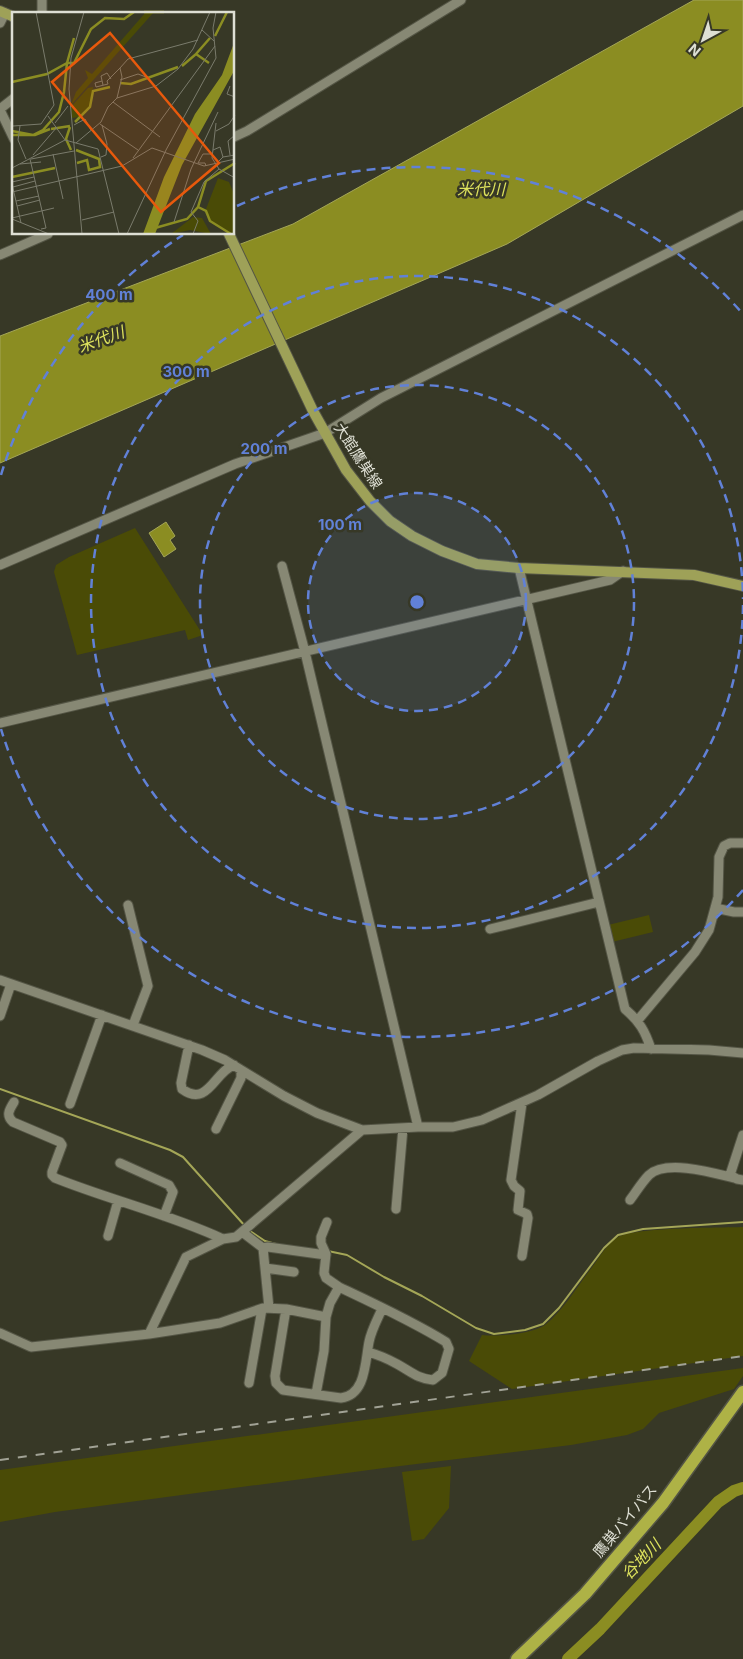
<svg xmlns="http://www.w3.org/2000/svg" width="743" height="1659" font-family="Inter,'Noto Sans JP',sans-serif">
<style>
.green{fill:#4a4b06}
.water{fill:#8b8d22;stroke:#a4a657}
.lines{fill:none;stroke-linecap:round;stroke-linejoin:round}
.stream{stroke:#a4a657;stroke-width:2}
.river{stroke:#8b8d22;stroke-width:12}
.minor-casing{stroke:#545545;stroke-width:11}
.major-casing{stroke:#545545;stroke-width:12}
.highway-casing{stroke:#545545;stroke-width:15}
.minor{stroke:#878874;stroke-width:9}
.major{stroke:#9ea158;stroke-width:10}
.highway{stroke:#aeb246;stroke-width:12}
.rail{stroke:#a1a295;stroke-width:2;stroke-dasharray:9 9;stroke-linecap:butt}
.ring{fill:none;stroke:#6181d7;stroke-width:2.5;stroke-dasharray:9 6}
.labels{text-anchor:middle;stroke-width:5;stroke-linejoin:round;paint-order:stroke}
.street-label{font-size:15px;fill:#dedfd4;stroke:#373826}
.water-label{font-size:16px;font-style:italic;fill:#dee35d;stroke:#373826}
.inset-river{fill:none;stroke:#8b8d22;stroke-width:2.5}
.inset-road{fill:none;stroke:#7a7b6c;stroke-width:1}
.view{fill:#e8590c;fill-opacity:0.15;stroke:#e8590c;stroke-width:2.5}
.inset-edge{fill:none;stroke:#dedfd4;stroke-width:2.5}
.centre{fill:#6181d7;stroke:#373826;stroke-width:2.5}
.ring-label{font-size:15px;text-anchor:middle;font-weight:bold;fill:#6181d7;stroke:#373826;stroke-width:5;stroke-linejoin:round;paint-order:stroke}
</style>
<rect width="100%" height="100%" fill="#373826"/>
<path class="green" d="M135,528L203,635L188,640L185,630L77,655L54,572L56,565L69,557Z
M649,915L653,932L612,942L608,925Z
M743,1227V1356L512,1389L469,1361L482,1335C496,1337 533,1334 545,1325C564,1310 578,1285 593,1266C600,1256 607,1244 618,1237C636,1227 718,1228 743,1227Z
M743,1368V1376L734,1389L659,1413L643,1429L627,1435L571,1445L384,1468L55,1512L0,1522V1470Z
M451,1466L449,1508L424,1539L412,1541L402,1472Z"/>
<path class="water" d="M694,0H743V106L507,244L0,463V336L293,224Z
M166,522L175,536L170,540L176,549L164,557L149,533Z"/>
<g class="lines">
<path class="stream" d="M0,1089L170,1150L183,1157L245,1226
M250,1231L265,1241L276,1244
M328,1251L347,1255L384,1277L422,1296L476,1328L494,1334L525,1330L543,1324L559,1308L604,1248L618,1235L643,1229L743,1222"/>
<path class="river" d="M568,1659L600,1629L718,1502L734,1491L743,1488"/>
<defs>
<path id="minor" d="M42,14V0
M0,23L5,13
M0,109L14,98
M0,110L14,139
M234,137L247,131L461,0
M0,255L48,234
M0,565L235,464L325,433L381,398L743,215
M282,566L305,652L418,1127
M519,568L625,1009C640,1022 645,1031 651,1049
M0,723L610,580L623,571
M128,905L148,986L133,1025
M715,908L734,912H743
M490,929L599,902
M0,980L202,1050L225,1060L284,1096L317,1113L362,1130L418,1127H453L482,1120L538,1095L598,1061L622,1050L634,1048L709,1050L743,1053
M0,1016L11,984
M638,1020L695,952L709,930L718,897L719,857L724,846L730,843H743
M189,1045L181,1083L182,1089C208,1108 214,1072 234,1065
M14,1102C10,1109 5,1115 13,1122L60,1142L62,1145L52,1172V1175L55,1178C110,1200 169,1214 223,1239
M70,1104L102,1015
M216,1129L241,1078V1070
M743,1135L730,1175L737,1179L743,1180
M120,1163L169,1185L173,1192L164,1216
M630,1200C636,1192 642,1182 649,1175C666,1159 714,1173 734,1178
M396,1209L403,1128
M327,1222L321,1237V1243L326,1254L324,1273L326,1278L339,1287
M242,1232L263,1248L269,1308
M108,1236L118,1201
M263,1248L268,1247L326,1255
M522,1256L528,1218L527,1214L518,1210L520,1191L514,1186L511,1180L522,1103
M265,1268L294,1272
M286,1309L275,1376L276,1383L283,1390L341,1398C366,1395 365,1362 369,1342C371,1331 377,1320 382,1309
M0,1333L31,1347L149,1334L186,1257L223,1239L236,1237L362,1130
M149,1334L220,1323L263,1308L286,1309L326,1317L330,1303L339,1287C375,1304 412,1321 446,1342L449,1349L442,1373L433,1380C418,1379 410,1371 397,1364C388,1359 379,1355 368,1352
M249,1383L262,1309
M316,1394L324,1351L326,1317"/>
<path id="major" d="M0,11L14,17
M229,234L313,411L346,470L370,501L390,521L412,536L442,551L477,564L519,568L694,575L743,586"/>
<path id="highway" d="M517,1659L585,1594L663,1503L743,1392"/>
</defs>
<use href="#minor" class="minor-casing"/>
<use href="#major" class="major-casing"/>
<use href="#highway" class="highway-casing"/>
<use href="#minor" class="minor"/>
<use href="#major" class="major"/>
<use href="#highway" class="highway"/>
<path class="rail" d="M0,1460L743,1356"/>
</g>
<circle cx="417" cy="602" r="109" fill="#6181d7" fill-opacity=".12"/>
<g class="ring">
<circle cx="417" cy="602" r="109"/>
<circle cx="417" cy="602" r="217"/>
<path d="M743 605A326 326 0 1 1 743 599"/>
<path d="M743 890A435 435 0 0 1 1 729M1 475A435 435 0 0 1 183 235M237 206A435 435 0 0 1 743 314"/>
</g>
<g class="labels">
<g class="street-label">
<text transform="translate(358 456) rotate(57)" y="5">大館鷹巣線</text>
<text transform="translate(625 1521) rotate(-50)" y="5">鷹巣バイパス</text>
</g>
<g class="water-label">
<text x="481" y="195">米代川</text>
<text transform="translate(101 339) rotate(-20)" y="6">米代川</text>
<text transform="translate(641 1559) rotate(-46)" y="6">谷地川</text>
</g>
</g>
<g transform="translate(12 12)">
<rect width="222" height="222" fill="#373826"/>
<path d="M134,0H142L59,93L64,80L76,66L73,58L80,62ZM81,75L78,95L67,105L60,106L59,95L76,76ZM206,166L217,170L222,182V222L198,209L194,197ZM181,205L190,206L199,222L178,218L159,222Z" fill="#4a4b06"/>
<path d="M222,31V59L170,153L143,222H131L152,165L183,102L210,63Z" fill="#8b8d22"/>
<path class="inset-river" d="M132,0H152M203,24L215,0M184,42L198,26M170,54L184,42L197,51M0,70L35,62L55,51L62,26M108,71L119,72L166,55M63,110L78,95L81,79L98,75M58,115L54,127L59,138M39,117L58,114M0,119L21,123L31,118L47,100L52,80L55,51H62L79,17L93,6L112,7L122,0M0,123H23L38,117M64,138L87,147L88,155L77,158L75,148L65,151M0,165L43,156M186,195L194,199L198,209L219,222M143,216L175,207L186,195L194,169L223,151"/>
<path class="inset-road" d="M190,18L202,29M108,68L126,62L134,65M90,69L83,71L84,75L96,72L95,69L108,56M91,73L89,64L95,61L99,67M218,74L215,82L223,85M105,86L110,65L108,56L116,47L186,28M101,90L148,125M36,104L53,128M43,111L56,94M204,111L200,146L207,157L223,166M88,112L126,138M62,113L73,107L79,118M1,114L29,112L42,93L24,0M8,114L6,128L14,147M204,119L217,112L223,103M64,131L89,110L96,95L105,86L144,74L166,57L181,37L198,0M201,138L208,135L211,145M41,142L51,187M21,143L45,115M218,143L216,129L223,123M89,145L94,143L95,132L90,113M121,146L203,34M18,147L34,216L29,217M19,147L62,139M206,150L211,145L223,143M8,152L29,150M194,154L193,151H186L191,142H200M0,156L53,128L86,137L107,222M0,170L22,165M0,172L9,211M1,175L23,169M0,180L110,154L140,136L192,154L223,147M4,189L27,184M5,194L28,188M0,206L42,196M0,207L37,222M70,208L102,200M162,210L179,157L206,100M70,222L57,77L59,46L72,0M115,222L154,138L204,46L201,16L204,0M181,222L186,209L179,200L192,170L207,157"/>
<path class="view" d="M98,21L207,151L149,200L40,70Z"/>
<rect width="222" height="222" class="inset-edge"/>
</g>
<circle cx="417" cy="602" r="8" class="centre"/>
<g class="ring-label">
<text x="109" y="300">400 m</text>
<text x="186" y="377">300 m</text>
<text x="264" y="454">200 m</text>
<text x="340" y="530">100 m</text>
</g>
<g transform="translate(703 40) rotate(220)" stroke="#373826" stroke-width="4" paint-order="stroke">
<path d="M0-4L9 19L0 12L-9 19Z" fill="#dedfd4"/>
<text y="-8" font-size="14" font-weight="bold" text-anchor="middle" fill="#dedfd4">N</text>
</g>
</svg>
